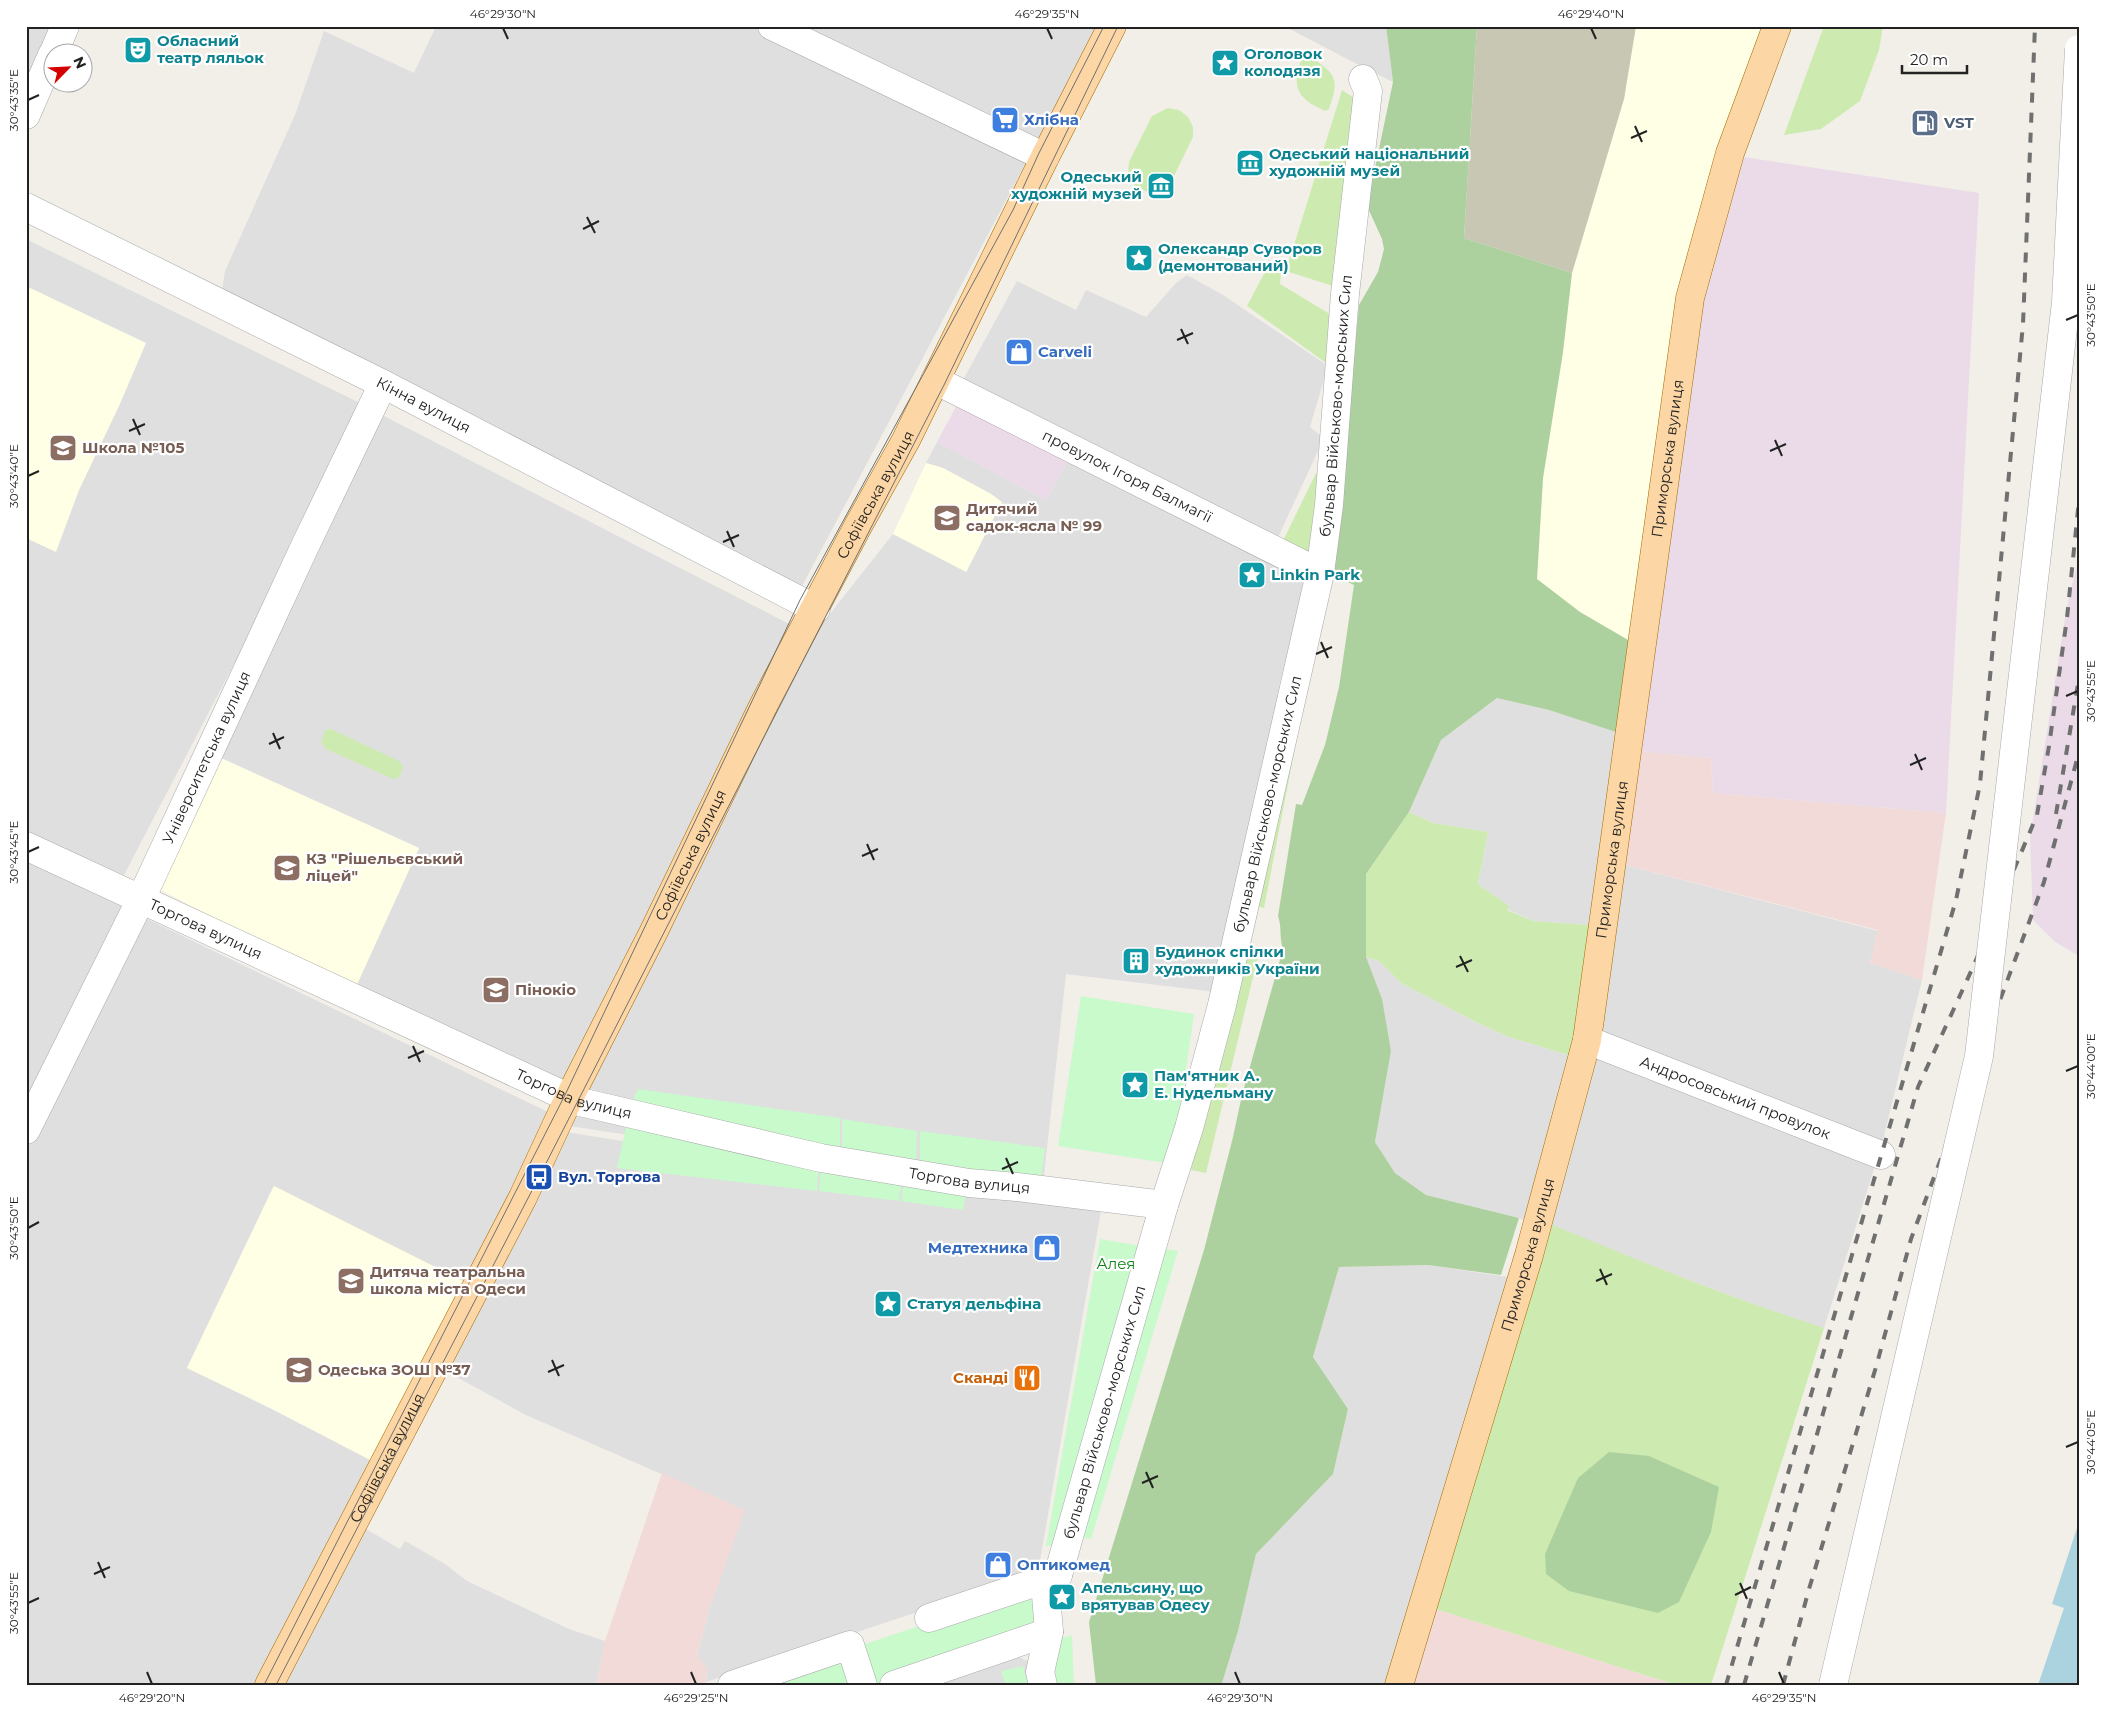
<svg xmlns="http://www.w3.org/2000/svg" width="2105" height="1711" font-family="Montserrat,sans-serif">
<style>
.residential{fill:#e0dfdf}
.commercial{fill:#f2dad9}
.industrial{fill:#ebdbe8}
.education{fill:#ffffe5}
.construction{fill:#c7c7b4}
.grass{fill:#cdebb0}
.forest{fill:#add19e}
.park{fill:#c8facc}
.water{fill:#aad3df}
.lines{fill:none;stroke-linecap:round;stroke-linejoin:round}
.minor-casing{stroke:#a9a9a9;stroke-width:29}
.major-casing{stroke:#a06b00;stroke-width:29}
.minor{stroke:#fff;stroke-width:28}
.major{stroke:#fcd6a4;stroke-width:28}
.tram{stroke:#707070;stroke-width:1}
.rail{stroke:#707070;stroke-width:4;stroke-dasharray:10 10;stroke-linecap:butt}
.minor-bridge-casing{stroke:#a9a9a9;stroke-width:29;stroke-linecap:butt}
.minor-bridge{stroke:#fff;stroke-width:28}
.ticks{fill:none;stroke:#222;stroke-width:2}
.labels{text-anchor:middle;stroke-width:4.5;stroke-linejoin:round;paint-order:stroke}
.culture-label{font-size:15px;font-weight:bold;fill:#0d838f;stroke:#fff;text-anchor:start}
.shop-label{font-size:15px;font-weight:bold;fill:#366cbe;stroke:#fff;text-anchor:start}
.service-label{font-size:15px;font-weight:bold;fill:#4e5e75;stroke:#fff;text-anchor:start}
.street-label{font-size:15px;fill:#222;stroke:#fff}
.education-label{font-size:15px;font-weight:bold;fill:#785e54;stroke:#fff;text-anchor:start}
.transit-label{font-size:15px;font-weight:bold;fill:#164399;stroke:#fff;text-anchor:start}
.park-label{font-size:15px;fill:#0c8416;stroke:#fff}
.food-label{font-size:15px;font-weight:bold;fill:#c56008;stroke:#fff;text-anchor:end}
.neatline{fill:none;stroke:#222;stroke-width:2}
.ticks-label{font-size:12px;text-anchor:middle;fill:#222}
</style>
<rect width="100%" height="100%" fill="#f2efe9"/>
<path class="residential" d="M26,26H67L26,117Z
M436,26H751L1029,157L791,607L218,314L225,271L295,115L324,31L414,73Z
M782,26H1108L1045,156Z
M1284,26H1386L1393,82L1353,62Z
M26,239L368,407L124,875L26,831Z
M1187,275L1223,295L1328,366L1310,427L1324,438L1274,546L963,380L1017,281L1076,310L1086,290L1146,317L1176,283Z
M378,413L799,629L564,1088L354,991L419,848L210,753Z
M937,442L1046,500L1068,460L1305,579L1279,686L1240,891L1216,992L1066,974L1042,1194L967,1187L563,1125L780,677L893,534L967,571L1001,502L991,494L943,468L926,463Z
M1497,698L1549,710L1622,734L1601,926L1533,921L1507,909L1508,906L1478,884L1488,832L1433,823L1409,812L1441,740Z
M26,862L123,907L26,1121Z
M1614,862L1878,931L1870,963L1922,980L1880,1152L1588,1039Z
M143,917L550,1113L471,1285L273,1187L187,1368L270,1408L380,1465L265,1685H26V1152Z
M1366,957L1379,961L1401,983L1478,1023L1509,1037L1581,1059L1537,1226L1519,1218L1426,1195L1395,1173L1375,1142L1391,1051Z
M1588,1042L1878,1156L1824,1328L1776,1313L1613,1251L1541,1220Z
M560,1131L966,1196L1102,1205L1038,1572L706,1682L707,1668L697,1657L709,1610L744,1510L526,1415L440,1368Z
M1428,1265L1521,1279L1396,1685L1222,1683L1238,1631L1256,1554L1333,1474L1348,1409L1313,1357L1339,1267Z
M356,1523L400,1549L405,1541L445,1564L467,1581L569,1629L605,1641L596,1685H275Z
M1008,1651L1031,1663L1037,1685H907Z"/>
<path class="commercial" d="M1629,750L1711,758L1713,793L1946,813L1922,980L1870,963L1878,930L1614,862Z
M662,1473L745,1510L709,1610L697,1656L707,1668L706,1682L699,1685H596L605,1641Z
M1426,1606L1654,1678L1677,1685H1402Z"/>
<path class="industrial" d="M1731,155L1979,193L1946,813L1713,793L1711,758L1629,750L1692,298Z
M959,401L1068,460L1046,500L937,442Z
M2079,557V956L2055,942L2033,920L2030,838L2067,606Z"/>
<path class="education" d="M1636,26H1773L1724,149L1635,644L1580,612L1537,579L1543,478L1563,352L1572,273L1624,99Z
M26,286L146,343L119,406L79,490L56,552L26,538Z
M926,463L943,468L991,494L1002,502L966,572L893,534Z
M210,753L419,848L354,991L157,888Z
M274,1186L471,1285L380,1465L270,1408L187,1368Z"/>
<path class="construction" d="M1477,26H1636L1624,99L1572,273L1464,238Z"/>
<path class="grass" d="M1824,26H1883L1879,50L1860,101L1821,129L1784,135Z
M1306,54C1334,73 1341,75 1329,109L1325,111C1318,107 1309,104 1304,98C1292,87 1296,65 1306,54Z
M1342,90L1357,100L1339,288L1286,271Z
M1168,108L1179,110L1188,117L1193,127V137L1170,184L1159,192L1149,193L1134,185L1128,172L1129,162L1152,116Z
M1269,264L1281,271L1280,284L1333,316L1326,363L1247,306Z
M1316,473L1327,478L1315,560L1282,543Z
M1310,671L1264,908L1249,905Z
M331,729L399,761L403,767L400,776L396,779L391,778L326,749L321,742L325,730Z
M1409,812L1433,823L1488,832L1478,884L1509,906L1507,910L1533,921L1601,926L1581,1059L1509,1037L1478,1023L1401,983L1379,961L1366,957V874Z
M1243,945L1260,948L1206,1173L1191,1170Z
M1541,1220C1634,1259 1728,1297 1824,1328L1711,1685H1677L1654,1678L1426,1606Z"/>
<path class="forest" d="M1386,26H1477L1464,238L1572,273L1563,352L1543,478L1537,579L1580,612L1635,644L1622,734L1549,710L1497,698L1441,740L1409,812L1366,874V957L1382,999L1391,1051L1375,1142L1395,1173L1426,1195L1519,1218L1501,1275L1428,1265L1339,1267L1313,1357L1348,1409L1333,1474L1256,1554L1238,1631L1222,1683L1096,1685L1089,1622L1204,1250L1233,1137L1242,1095L1283,949C1279,936 1282,927 1278,916L1296,804L1302,805L1325,745L1339,687L1354,585L1331,574L1346,390L1354,357L1359,305L1378,272L1384,249L1382,239L1367,206L1393,82Z
M1609,1452L1649,1456L1719,1487L1711,1532L1679,1602L1658,1613L1569,1591L1546,1574L1545,1554L1578,1478Z"/>
<path class="park" d="M1081,996L1194,1014L1172,1164L1058,1146Z
M638,1089L840,1118V1159L628,1110Z
M628,1118L819,1163L817,1191L617,1168Z
M842,1119L917,1131L916,1173L842,1160Z
M920,1131L1045,1148L1040,1187L920,1173Z
M821,1166L902,1178L899,1201L819,1191Z
M904,1179L967,1188L963,1210L901,1201Z
M1100,1239L1142,1246L1061,1545L1046,1546Z
M1156,1248L1178,1251L1091,1539L1075,1537Z
M1042,1585L1037,1633L873,1685L856,1647Z
M1072,1636L1074,1685H1054L1055,1638Z
M847,1652L858,1685H750Z
M1023,1666L1028,1685H1006L1001,1671Z"/>
<path class="water" d="M2079,1522V1685H2038L2064,1608L2052,1604Z"/>
<g class="lines">
<defs>
<g id="minor">
<path d="M772,26L1045,157"/>
<path d="M54,52L65,26"/>
<path d="M26,115L52,55"/>
<path id="s1" d="M26,207L383,384L816,609"/>
<path id="s2" d="M935,380L1320,573"/>
<path id="s3" d="M26,846L576,1101L821,1158L969,1183L1017,1187L1164,1205"/>
<path id="s4" d="M1587,1040L1881,1155"/>
<path id="s5" d="M26,1130L141,899L305,546L383,384"/>
<path d="M929,1618L1058,1575"/>
<path d="M732,1685L850,1645L863,1685"/>
<path d="M894,1685L1049,1632"/>
<path id="s6" d="M1043,1685L1040,1672L1049,1632L1046,1595L1058,1575L1164,1205L1189,1128L1222,1005L1320,573L1329,505L1345,294L1368,91L1363,79"/>
</g>
<g id="major">
<path id="s7" d="M269,1685L523,1197L569,1098L653,933L763,706L858,526L906,440L1045,157L1112,26"/>
<path id="s8" d="M1399,1685L1529,1255L1587,1040L1690,298L1730,153L1777,26"/>
</g>
</defs>
<use href="#minor" class="minor-casing"/>
<use href="#major" class="major-casing"/>
<use href="#minor" class="minor"/>
<use href="#major" class="major"/>
<path class="tram" d="M264,1685L565,1095L800,600L1013,210L1039,153L1104,26
M276,1685L539,1177L944,385L1118,26"/>
<path class="rail" d="M2056,814L2079,678
M1726,1685L1956,900L1980,784L2023,324L2035,26
M1744,1685L1918,1087L1973,967L2037,815L2049,746L2067,618L2079,500
M1783,1685L1809,1589L1876,1367L1911,1239L2044,882L2079,752"/>
<defs>
<path id="minor-bridge" d="M1833,1685L1979,1056L2066,302L2079,49"/>
</defs>
<use href="#minor-bridge" class="minor-bridge-casing"/>
<use href="#minor-bridge" class="minor-bridge"/>
</g>
<path class="ticks" d="M503,28L508,39M1047,28L1052,39M1591,28L1596,39M28,100L39,95M1635,126L1642,142M1631,138L1647,131M587,217L595,233M583,229L599,221M2066,320L2078,315M1181,329L1188,344M1177,340L1193,333M133,419L140,435M129,431L145,424M1775,440L1782,456M1770,451L1786,444M28,476L39,471M727,531L734,547M723,542L739,535M1321,642L1328,658M1316,654L1332,647M2066,696L2078,691M273,733L280,749M269,744L284,737M1915,754L1922,770M1910,765L1926,758M867,844L874,860M28,852L39,847M862,856L878,849M1460,956L1468,972M1456,967L1472,960M413,1046L420,1062M408,1058L424,1051M2066,1071L2078,1066M1006,1158L1013,1174M1002,1169L1018,1162M28,1228L39,1222M1600,1269L1607,1285M1596,1281L1612,1274M552,1360L559,1376M548,1372L564,1365M2066,1447L2078,1442M1146,1472L1153,1488M1142,1483L1158,1476M98,1562L105,1578M94,1574L110,1567M1740,1583L1747,1599M1735,1595L1751,1587M28,1603L39,1598M147,1672L152,1684M691,1672L696,1684M1235,1672L1240,1684M1779,1672L1784,1684"/>
<defs>
<symbol id="theatre-square" viewBox="-11 -11 22 22"><rect x="-9" y="-9" width="18" height="18" rx="4" fill="#0f9aa8" stroke="#fff"/><path d="M-5-5.5Q0-4 5-5.5V0Q5 5 0 6Q-5 5-5 0ZM-3.3-2.5H-1v1.5H-3.3ZM1-2.5H3.3v1.5H1ZM-2.8 1Q0 5.5 2.8 1Z" fill="#fff"/></symbol>
<symbol id="sight-square" viewBox="-11 -11 22 22"><rect x="-9" y="-9" width="18" height="18" rx="4" fill="#0f9aa8" stroke="#fff"/><path d="M0-6L1.8-2.2L6-1.7L2.9 1.2L3.7 5.4L0 3.3L-3.7 5.4L-2.9 1.2L-6-1.7L-1.8-2.2Z" fill="#fff"/></symbol>
<symbol id="supermarket-square" viewBox="-11 -11 22 22"><rect x="-9" y="-9" width="18" height="18" rx="4" fill="#3f7fe0" stroke="#fff"/><path d="M-6-5.5h2.5l.6 2H6L4.5 2H-2.5L-4.4-4H-6ZM-1.5 3.2a1.3 1.3 0 1 0 .1 0ZM3 3.2a1.3 1.3 0 1 0 .1 0Z" fill="#fff"/></symbol>
<symbol id="fuel-square" viewBox="-11 -11 22 22"><rect x="-9" y="-9" width="18" height="18" rx="4" fill="#5c6f8a" stroke="#fff"/><path d="M-5.5-6h7V0h2V4h1.3V-2.5L3-4.5l.8-.8L6-3V5H2.5V1h-1V6h-7ZM-4.2-4.7v3.2H.2V-4.7Z" fill="#fff"/></symbol>
<symbol id="museum-square" viewBox="-11 -11 22 22"><rect x="-9" y="-9" width="18" height="18" rx="4" fill="#0f9aa8" stroke="#fff"/><path d="M0-6L6-3V-2H-6V-3ZM-5-1h2V3h-2ZM-1-1h2V3h-2ZM3-1h2V3H3ZM-6 4H6V6H-6Z" fill="#fff"/></symbol>
<symbol id="shop-square" viewBox="-11 -11 22 22"><rect x="-9" y="-9" width="18" height="18" rx="4" fill="#3f7fe0" stroke="#fff"/><path d="M-5-2.5h2.3a2.7 3.5 0 0 1 5.4 0H5L5.5 6h-11ZM-1.5-2.5h3a1.5 2.3 0 0 0-3 0Z" fill="#fff"/></symbol>
<symbol id="school-square" viewBox="-11 -11 22 22"><rect x="-9" y="-9" width="18" height="18" rx="4" fill="#8d6e63" stroke="#fff"/><path d="M0-5L7-2L0 1L-7-2ZM-4 1L0 2.5L4 1V4Q0 6-4 4Z" fill="#fff"/></symbol>
<symbol id="building-square" viewBox="-11 -11 22 22"><rect x="-9" y="-9" width="18" height="18" rx="4" fill="#0f9aa8" stroke="#fff"/><path d="M-4-6H4V6H1V3H-1V6H-4ZM-2.5-4.3h1.7v1.8h-1.7ZM.8-4.3h1.7v1.8H.8ZM-2.5-1h1.7V.8h-1.7ZM.8-1h1.7V.8H.8Z" fill="#fff"/></symbol>
<symbol id="bus-square" viewBox="-11 -11 22 22"><rect x="-9" y="-9" width="18" height="18" rx="4" fill="#1a4fb4" stroke="#fff"/><path d="M-5-6H5V4H4V6H2V4H-2V6H-4V4H-5ZM-3.5-4V0h7V-4ZM-3.5 1.2v1.5H-2V1.2ZM2 1.2v1.5H3.5V1.2Z" fill="#fff"/></symbol>
<symbol id="restaurant-square" viewBox="-11 -11 22 22"><rect x="-9" y="-9" width="18" height="18" rx="4" fill="#e8710a" stroke="#fff"/><path d="M-5-6h1v4h1v-4h1v4h1v-4h1v5L-1.5 .5V6h-2V.5L-5-1ZM5-6V6H3V1.5H1.5Q1.5-4 5-6Z" fill="#fff"/></symbol>
</defs>
<g fill-rule="evenodd">
<use href="#theatre-square" x="122" y="34" width="32" height="32"/>
<use href="#sight-square" x="1209" y="47" width="32" height="32"/>
<use href="#supermarket-square" x="989" y="104" width="32" height="32"/>
<use href="#fuel-square" x="1909" y="107" width="32" height="32"/>
<use href="#museum-square" x="1234" y="147" width="32" height="32"/>
<use href="#museum-square" x="1145" y="170" width="32" height="32"/>
<use href="#sight-square" x="1123" y="242" width="32" height="32"/>
<use href="#shop-square" x="1003" y="336" width="32" height="32"/>
<use href="#school-square" x="47" y="432" width="32" height="32"/>
<use href="#school-square" x="931" y="502" width="32" height="32"/>
<use href="#sight-square" x="1236" y="559" width="32" height="32"/>
<use href="#school-square" x="271" y="852" width="32" height="32"/>
<use href="#building-square" x="1120" y="945" width="32" height="32"/>
<use href="#school-square" x="480" y="974" width="32" height="32"/>
<use href="#sight-square" x="1119" y="1069" width="32" height="32"/>
<use href="#bus-square" x="523" y="1161" width="32" height="32"/>
<use href="#shop-square" x="1031" y="1232" width="32" height="32"/>
<use href="#school-square" x="335" y="1265" width="32" height="32"/>
<use href="#sight-square" x="872" y="1288" width="32" height="32"/>
<use href="#school-square" x="283" y="1354" width="32" height="32"/>
<use href="#restaurant-square" x="1011" y="1362" width="32" height="32"/>
<use href="#shop-square" x="982" y="1549" width="32" height="32"/>
<use href="#sight-square" x="1046" y="1581" width="32" height="32"/>
</g>
<g class="labels">
<g class="culture-label">
<text x="157" y="46">Обласний<tspan x="157" dy="17">театр ляльок</tspan></text>
<text x="1244" y="59">Оголовок<tspan x="1244" dy="17">колодязя</tspan></text>
<text x="1269" y="159">Одеський національний<tspan x="1269" dy="17">художній музей</tspan></text>
<text x="1142" y="182" text-anchor="end">Одеський<tspan x="1142" dy="17">художній музей</tspan></text>
<text x="1158" y="254">Олександр Суворов<tspan x="1158" dy="17">(демонтований)</tspan></text>
<text x="1271" y="580">Linkin Park</text>
<text x="1155" y="957">Будинок спілки<tspan x="1155" dy="17">художників України</tspan></text>
<text x="1154" y="1081">Пам'ятник А.<tspan x="1154" dy="17">Е. Нудельману</tspan></text>
<text x="907" y="1309">Статуя дельфіна</text>
<text x="1081" y="1593">Апельсину, що<tspan x="1081" dy="17">врятував Одесу</tspan></text>
</g>
<g class="shop-label">
<text x="1024" y="125">Хлібна</text>
<text x="1038" y="357">Carveli</text>
<text x="1028" y="1253" text-anchor="end">Медтехника</text>
<text x="1017" y="1570">Оптикомед</text>
</g>
<g class="service-label">
<text x="1944" y="128">VST</text>
</g>
<g class="street-label">
<text dy="5" stroke="none"><textPath href="#s1" startOffset="444">Кінна вулиця</textPath></text>
<text dy="5" stroke="none"><textPath href="#s6" startOffset="1319">бульвар Військово-морських Сил</textPath></text>
<text dy="5" stroke="none"><textPath href="#s8" startOffset="1259">Приморська вулиця</textPath></text>
<text dy="5" stroke="none"><textPath href="#s2" startOffset="215">провулок Ігоря Балмагії</textPath></text>
<text dy="5" stroke="none"><textPath href="#s7" startOffset="1336">Софіївська вулиця</textPath></text>
<text dy="5" stroke="none"><textPath href="#s5" startOffset="414">Університетська вулиця</textPath></text>
<text dy="5" stroke="none"><textPath href="#s6" startOffset="914">бульвар Військово-морських Сил</textPath></text>
<text dy="5" stroke="none"><textPath href="#s7" startOffset="931">Софіївська вулиця</textPath></text>
<text dy="5" stroke="none"><textPath href="#s8" startOffset="854">Приморська вулиця</textPath></text>
<text dy="5" stroke="none"><textPath href="#s3" startOffset="198">Торгова вулиця</textPath></text>
<text dy="5" stroke="none"><textPath href="#s3" startOffset="602">Торгова вулиця</textPath></text>
<text dy="5" stroke="none"><textPath href="#s4" startOffset="159">Андросовський провулок</textPath></text>
<text dy="5" stroke="none"><textPath href="#s3" startOffset="1008">Торгова вулиця</textPath></text>
<text dy="5" stroke="none"><textPath href="#s8" startOffset="449">Приморська вулиця</textPath></text>
<text dy="5" stroke="none"><textPath href="#s6" startOffset="284">бульвар Військово-морських Сил</textPath></text>
<text dy="5" stroke="none"><textPath href="#s7" startOffset="256">Софіївська вулиця</textPath></text>
</g>
<g class="education-label">
<text x="82" y="453">Школа №105</text>
<text x="966" y="514">Дитячий<tspan x="966" dy="17">садок-ясла № 99</tspan></text>
<text x="306" y="864">КЗ "Рішельєвський<tspan x="306" dy="17">ліцей"</tspan></text>
<text x="515" y="995">Пінокіо</text>
<text x="370" y="1277">Дитяча театральна<tspan x="370" dy="17">школа міста Одеси</tspan></text>
<text x="318" y="1375">Одеська ЗОШ №37</text>
</g>
<g class="transit-label">
<text x="558" y="1182">Вул. Торгова</text>
</g>
<g class="park-label">
<text x="1116" y="1269">Алея</text>
</g>
<g class="food-label">
<text x="1008" y="1383">Сканді</text>
</g>
</g>
<rect width="2105" height="1711" fill="none" stroke="#ffffff" stroke-width="55"/>
<g transform="translate(68 68) rotate(66)"><circle r="24" fill="#ffffff" stroke="#a7a7a7"/>
<path d="M0-4L9 19L0 12L-9 19Z" fill="#d40000"/>
<text y="-8" font-size="14" font-weight="bold" text-anchor="middle" fill="#222222">N</text>
</g>
<path d="M1902 65v8h65v-8" fill="none" stroke="#222222" stroke-width="2.5"/>
<text x="1910" y="65" font-size="15" fill="#222222" stroke="#ffffff" stroke-width="4" paint-order="stroke">20 m</text>
<rect x="28" y="28" width="2050" height="1656" class="neatline"/>
<g class="ticks-label">
<text x="503" y="18">46°29'30"N</text>
<text x="1047" y="18">46°29'35"N</text>
<text x="1591" y="18">46°29'40"N</text>
<text transform="translate(14 100) rotate(-90)" y="4">30°43'35"E</text>
<text transform="translate(2091 315) rotate(-90)" y="4">30°43'50"E</text>
<text transform="translate(14 476) rotate(-90)" y="4">30°43'40"E</text>
<text transform="translate(2091 691) rotate(-90)" y="4">30°43'55"E</text>
<text transform="translate(14 852) rotate(-90)" y="4">30°43'45"E</text>
<text transform="translate(2091 1066) rotate(-90)" y="4">30°44'00"E</text>
<text transform="translate(14 1228) rotate(-90)" y="4">30°43'50"E</text>
<text transform="translate(2091 1442) rotate(-90)" y="4">30°44'05"E</text>
<text transform="translate(14 1603) rotate(-90)" y="4">30°43'55"E</text>
<text x="152" y="1702">46°29'20"N</text>
<text x="696" y="1702">46°29'25"N</text>
<text x="1240" y="1702">46°29'30"N</text>
<text x="1784" y="1702">46°29'35"N</text>
</g>
</svg>
